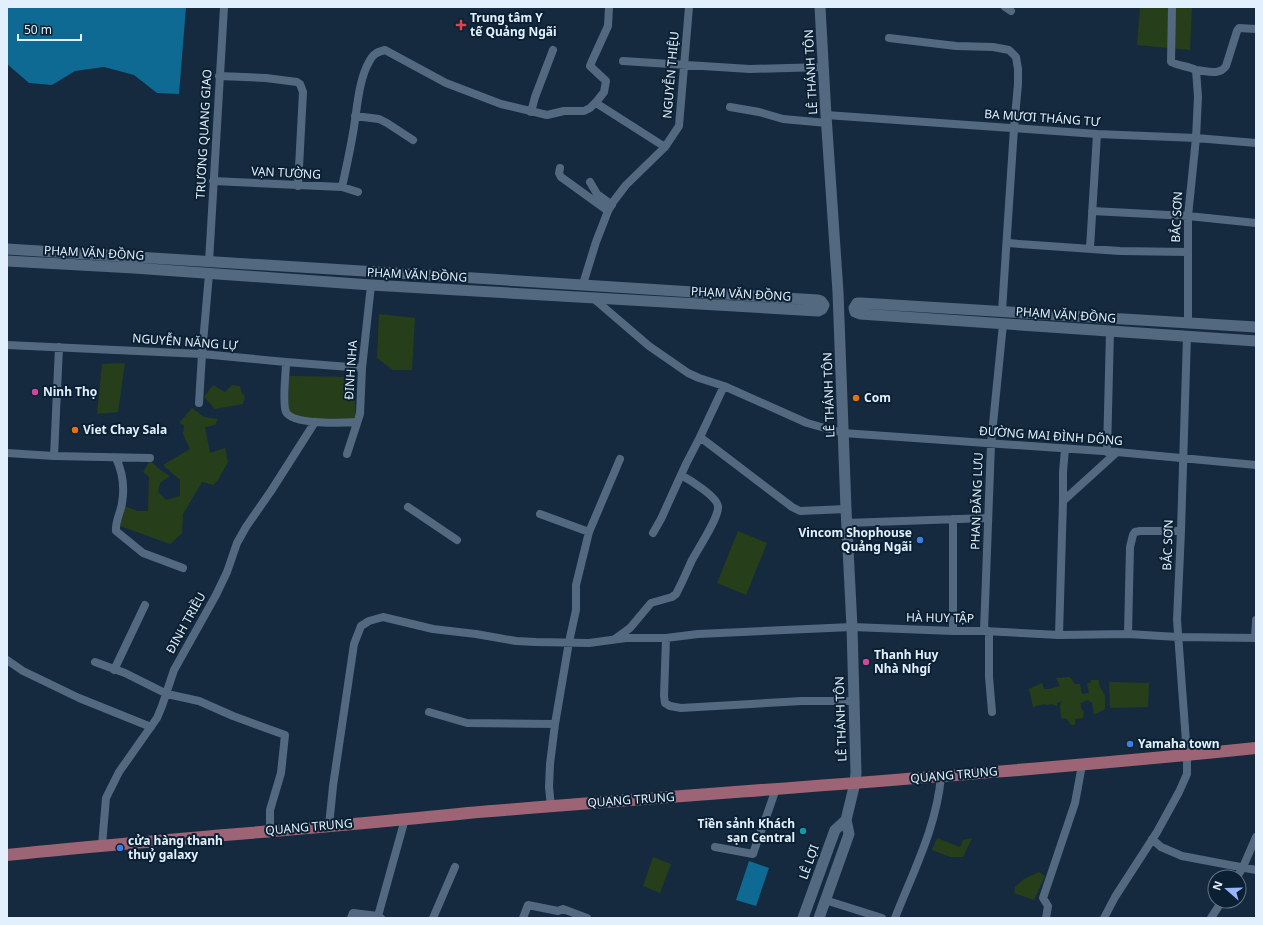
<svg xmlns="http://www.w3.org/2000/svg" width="1263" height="925" font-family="'Noto Sans',sans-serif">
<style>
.green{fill:#263f1a}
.water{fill:#0e6993}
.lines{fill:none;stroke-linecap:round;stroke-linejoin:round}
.street{stroke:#526980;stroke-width:8}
.secondary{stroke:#526980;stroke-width:11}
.primary{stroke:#9c6475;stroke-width:12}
.health-dot{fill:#e0444e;stroke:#0b2033;stroke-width:1.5}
.hotel-dot{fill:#d1479c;stroke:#0b2033;stroke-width:1.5}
.food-dot{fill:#e8710a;stroke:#0b2033;stroke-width:1.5}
.shop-dot{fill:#3f7fe0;stroke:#0b2033;stroke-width:1.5}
.culture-dot{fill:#0f9aa8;stroke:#0b2033;stroke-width:1.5}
.labels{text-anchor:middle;stroke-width:4;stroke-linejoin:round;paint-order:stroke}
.poi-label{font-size:12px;font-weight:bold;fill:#e2f0fd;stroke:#0b2033;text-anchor:start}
.street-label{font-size:12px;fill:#e2f0fd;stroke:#0b2033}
</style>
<rect width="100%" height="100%" fill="#152a3e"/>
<path class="green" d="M1140,7H1192L1190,50L1137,45Z
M379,314L415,318L412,370H393L377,358Z
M125,363L118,412L97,414L102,364Z
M289,376L352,377L357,423L288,418Z
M213,385L225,392L232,385L240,386L242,394L245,395L243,404L215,409L204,397Z
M192,408L204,417L218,419L215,425L205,427L210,453L225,448L228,462L218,480L213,485L202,482L183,514L182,533L170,544L120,526L125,506L137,511H148L149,477L143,472L150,460L159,469L170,476L160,483L158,492L166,500L180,496V480L163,465L190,449L183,434L184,425L179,423Z
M738,531L767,543L746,595L717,583Z
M1070,677L1075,684H1080L1082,694L1089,693L1087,683H1090L1091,680H1099V685L1105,696V709L1094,715L1092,703L1088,700L1080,703L1082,710L1084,711L1083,718L1075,719V725H1071L1067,719L1061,718L1060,705L1062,701L1057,703V706L1052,704L1046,705L1044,704L1033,707L1029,689L1042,683L1044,689H1049L1060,686L1056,678Z
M1109,682L1149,683L1148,707L1110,708Z
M937,838L960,847L963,840L972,838L963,857H950L932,850Z
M653,857L671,864L660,893L643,886Z
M1039,872L1045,876L1034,900L1014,893L1015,887L1024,879Z"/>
<path class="water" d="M7,7H186L179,94L157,93L134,75L104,67L75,71L52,85L29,83L7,64Z
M749,861L769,868L756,906L736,900Z"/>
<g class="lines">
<path class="street" d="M1005,7L1011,11
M1172,7L1171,62C1179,66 1188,66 1196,70L1198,97L1196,138L1188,216V323
M889,38L956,46L993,47L1009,50L1016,57L1018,69V84L1014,128L1002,311
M623,61L750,69L824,67
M1196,70C1207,71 1219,76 1226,66L1237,31L1239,28L1256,29
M219,76L266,78L297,82L300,84L303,92L298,186
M596,103L665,147
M730,107L759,112L783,119L827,123
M531,112L535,97L553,50
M826,115L1097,134L1196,138L1256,143
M355,116L379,119L387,123L413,140
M560,168L559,173L561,177L608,211
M213,181L342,187L358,192
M590,182L597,194L612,205
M342,187C346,169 350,151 353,133C357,112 358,81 369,62C373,54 377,52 385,50L446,83L501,104L547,115L564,111H584L590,108L597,101L604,92L606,81L590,66L592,61L608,26L609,7
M1092,211L1188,216L1256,223
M1007,243L1120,251L1188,252
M1090,248L1097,134
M209,262L224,7
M583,284L596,242L608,211L613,202L626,185L665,147L679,126L689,7
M593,298L649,346L688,373L699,378L724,386L807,423L843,433L1117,452L1256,465
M7,345L202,354L286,362L362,368
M286,362C286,373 282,403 286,412C292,425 344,423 357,422
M199,403L202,354L209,274
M700,437L792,507L800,511L846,509
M1107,452L1110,331
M7,453L54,456L150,458
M347,454L360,414L362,368L371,285
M54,456L59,347
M116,458C123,473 125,486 122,503C121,512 115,521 116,531L143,553L183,568
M1063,501L1117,452
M408,507L457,540
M540,514L589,532
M953,519V631
M846,523L988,518
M653,533L661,519L686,464L700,437L724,386
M984,631L991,444L1003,324
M989,631V677L992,712
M1128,634L1130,547L1133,535L1135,532L1140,531H1181
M1059,635L1063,501V472L1065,449
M666,638L664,696L665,703L670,706L681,708L802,701H853
M1255,638L1256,620
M615,639L630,628L651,603L672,597L676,594C682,583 687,571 692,560C698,549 719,517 718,507C718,497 690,480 681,475
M7,660L23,671L79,698L151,727
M95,662L125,673L167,694L199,701L233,716L285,735L281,773L270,810V831
M114,670L145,605
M429,712L467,723L555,724
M551,806L549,787L550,764L555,724L569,642L576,610V585L589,532L620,459
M329,826L333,786L354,644L361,626L369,621L383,617L433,629L476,634L516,641L536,642L589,643L626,638H666L698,634L852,627L953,631H984L1059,635L1128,634L1178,637L1256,638
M1152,839L1161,847L1182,856L1256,870
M102,845L106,798L119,772L157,718L162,706L174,670L216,595L227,572L237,543L246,527L271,491L315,422
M715,847L753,854C760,832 769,811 776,788
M1237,877L1243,867L1256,837
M825,900L882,918
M378,916L405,819
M351,918L353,913L378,916L381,918
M433,918L455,867
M523,918L528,905L558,911L563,909L587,918
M895,918C913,872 937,826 941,776
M1046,918L1048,906L1043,898L1075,803L1082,765
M1104,918L1115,897L1157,832L1179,792L1187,774V755L1177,620L1181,531L1187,336
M1211,918L1222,901"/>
<path class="secondary" d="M7,249C277,267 548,281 818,300L821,301L824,305
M7,261L134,268L371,285L818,311L822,309L824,305
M854,308L855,312L860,314L1256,341
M854,308L857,303H861L1256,327
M803,918L835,830L846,820
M819,918L849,834L846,820L855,783L856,773L852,627L846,509L838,292L826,115L820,7"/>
<path class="primary" d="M7,855C160,839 315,829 468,813C731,791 994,775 1256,748"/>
</g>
<path class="health-dot" d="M459 19h4v4h4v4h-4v4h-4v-4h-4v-4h4z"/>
<g class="hotel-dot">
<circle cx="35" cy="392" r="4"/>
<circle cx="866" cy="662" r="4"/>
</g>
<g class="food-dot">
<circle cx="856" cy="398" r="4"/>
<circle cx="75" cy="430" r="4"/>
</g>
<g class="shop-dot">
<circle cx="920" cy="540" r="4"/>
<circle cx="1130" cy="744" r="4"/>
<circle cx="120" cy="848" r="4"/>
</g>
<circle class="culture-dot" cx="803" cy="831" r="4"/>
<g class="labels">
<g class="poi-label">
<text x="470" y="22">Trung tâm Y<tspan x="470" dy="14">tế Quảng Ngãi</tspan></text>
<text x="43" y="396">Ninh Thọ</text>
<text x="864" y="402">Com</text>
<text x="83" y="434">Viet Chay Sala</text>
<text x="912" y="537" text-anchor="end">Vincom Shophouse<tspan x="912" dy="14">Quảng Ngãi</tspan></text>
<text x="874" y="659">Thanh Huy<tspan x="874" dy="14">Nhà Nhgí</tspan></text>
<text x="1138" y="748">Yamaha town</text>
<text x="795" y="828" text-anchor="end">Tiền sảnh Khách<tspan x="795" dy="14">sạn Central</tspan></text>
<text x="128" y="845">cửa hàng thanh<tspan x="128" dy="14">thuỷ galaxy</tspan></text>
</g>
<g class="street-label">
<text transform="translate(811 72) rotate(-93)" y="4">LÊ THÁNH TÔN</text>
<text transform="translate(671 75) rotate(-85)" y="4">NGUYỄN THIỆU</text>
<text transform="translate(1042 118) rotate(4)" y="4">BA MƯƠI THÁNG TƯ</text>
<text transform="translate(204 134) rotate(-87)" y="4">TRƯƠNG QUANG GIAO</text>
<text transform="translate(286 173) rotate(3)" y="4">VẠN TƯỜNG</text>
<text transform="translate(1177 217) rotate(-87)" y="4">BẮC SƠN</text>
<text transform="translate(94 253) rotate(3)" y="4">PHẠM VĂN ĐỒNG</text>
<text transform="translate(417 275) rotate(3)" y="4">PHẠM VĂN ĐỒNG</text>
<text transform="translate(741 294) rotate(3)" y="4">PHẠM VĂN ĐỒNG</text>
<text transform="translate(1066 315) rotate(4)" y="4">PHẠM VĂN ĐỒNG</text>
<text transform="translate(185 342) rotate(4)" y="4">NGUYỄN NĂNG LỰ</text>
<text transform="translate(351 370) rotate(-86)" y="4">ĐINH NHA</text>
<text transform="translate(829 395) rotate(-92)" y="4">LÊ THÁNH TÔN</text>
<text transform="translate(1051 436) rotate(4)" y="4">ĐƯỜNG MAI ĐÌNH DÕNG</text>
<text transform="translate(977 501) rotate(-88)" y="4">PHAN ĐĂNG LƯU</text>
<text transform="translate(1168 545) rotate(-88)" y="4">BẮC SƠN</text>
<text transform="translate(940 618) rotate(1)" y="4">HÀ HUY TẬP</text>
<text transform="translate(186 623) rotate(-61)" y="4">ĐINH TRIỀU</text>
<text transform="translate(841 719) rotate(-92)" y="4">LÊ THÁNH TÔN</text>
<text transform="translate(954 775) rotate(-5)" y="4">QUANG TRUNG</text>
<text transform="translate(631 800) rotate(-4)" y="4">QUANG TRUNG</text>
<text transform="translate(309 827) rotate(-5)" y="4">QUANG TRUNG</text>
<text transform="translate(809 862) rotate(-70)" y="4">LÊ LỢI</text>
</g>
</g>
<rect width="1263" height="925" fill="none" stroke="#e2f0fd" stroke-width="16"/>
<g transform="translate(1227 889) rotate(290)"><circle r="19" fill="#0b2033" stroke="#617384"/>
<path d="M0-3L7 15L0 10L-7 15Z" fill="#98b5fd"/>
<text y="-6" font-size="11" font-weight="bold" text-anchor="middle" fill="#e2f0fd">N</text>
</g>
<path d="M18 34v6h63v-6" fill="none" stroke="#e2f0fd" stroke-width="2"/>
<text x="24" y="34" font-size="12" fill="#e2f0fd" stroke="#0b2033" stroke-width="3" paint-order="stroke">50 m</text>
</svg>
